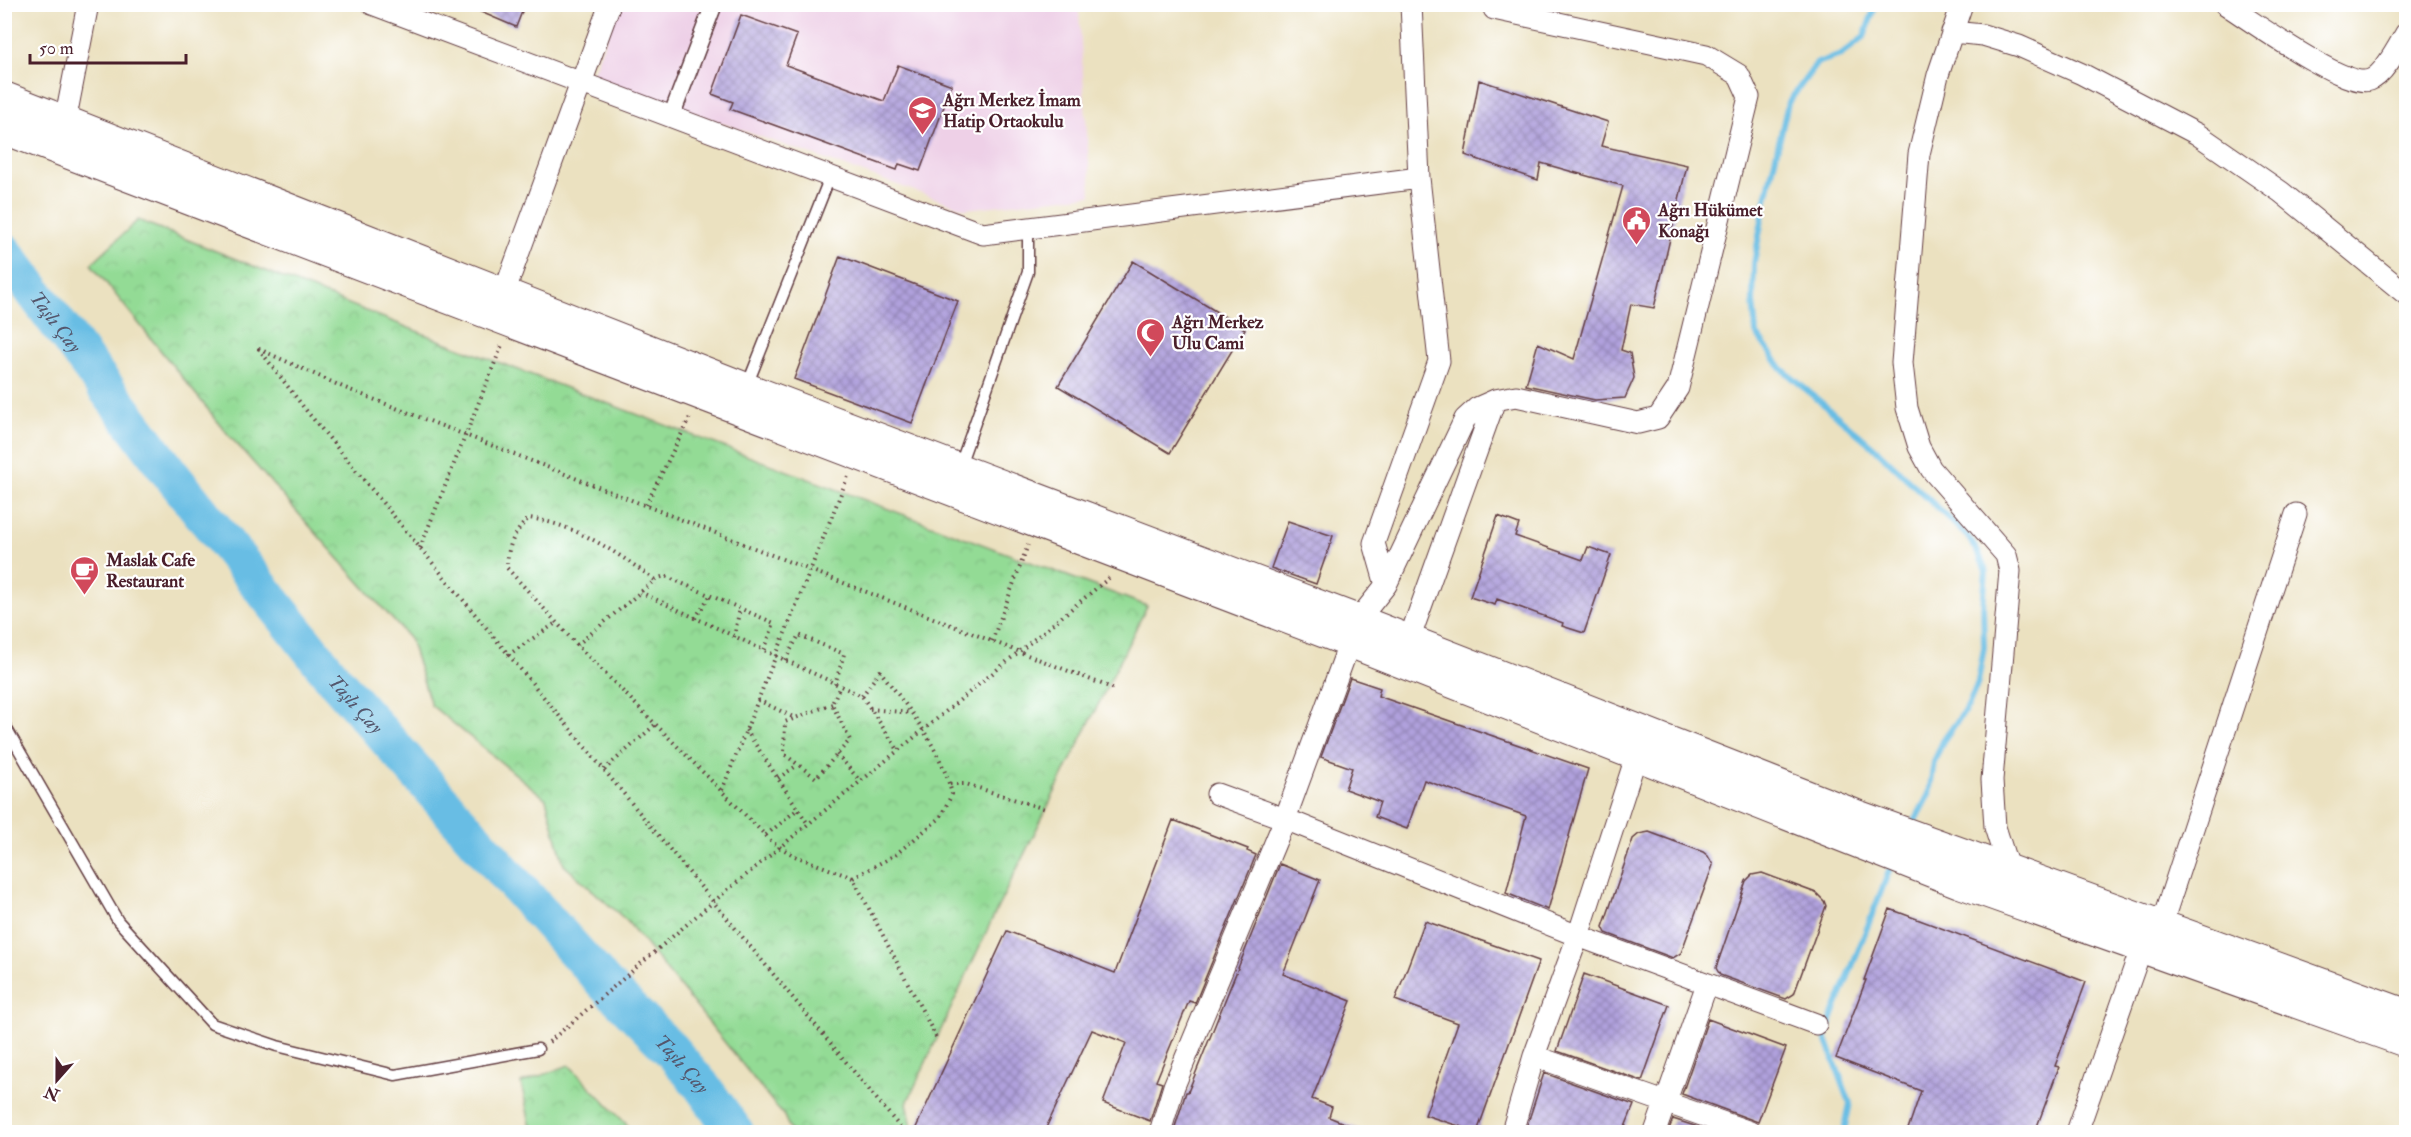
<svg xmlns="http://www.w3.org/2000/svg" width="2411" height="1137" font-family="'IM FELL Double Pica',serif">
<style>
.built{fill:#eed0e7}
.park{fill:url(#park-crowns);stroke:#6e7d60;stroke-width:1.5}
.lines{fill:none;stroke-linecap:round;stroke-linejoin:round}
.stream{stroke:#67bde4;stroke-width:6}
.river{stroke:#67bde4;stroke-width:38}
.building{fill:url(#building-cross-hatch)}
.service-casing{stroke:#623c41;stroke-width:13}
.pedestrian-casing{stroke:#623c41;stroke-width:19}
.minor-casing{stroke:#623c41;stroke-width:23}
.secondary-casing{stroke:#623c41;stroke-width:32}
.path{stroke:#623c41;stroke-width:4;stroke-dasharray:1.5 4.5;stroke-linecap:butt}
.service{stroke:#fff;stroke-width:10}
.pedestrian{stroke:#fff;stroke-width:16}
.minor{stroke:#fff;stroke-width:21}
.secondary{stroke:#fff;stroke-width:30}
.labels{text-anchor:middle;stroke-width:4.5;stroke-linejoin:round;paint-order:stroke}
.poi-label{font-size:18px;font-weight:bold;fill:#4a1f2b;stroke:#fff;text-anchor:start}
.water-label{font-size:20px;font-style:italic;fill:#54566c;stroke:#fff}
</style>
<defs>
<pattern id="park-crowns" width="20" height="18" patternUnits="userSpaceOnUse" patternTransform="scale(1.5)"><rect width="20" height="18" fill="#93db95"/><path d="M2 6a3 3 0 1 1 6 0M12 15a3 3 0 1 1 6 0" fill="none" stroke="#80bc81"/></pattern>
<pattern id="building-cross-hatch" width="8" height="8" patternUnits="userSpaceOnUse" patternTransform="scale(1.5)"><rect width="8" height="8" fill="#b0a1dd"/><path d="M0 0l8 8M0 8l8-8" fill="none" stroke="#9183b3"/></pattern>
</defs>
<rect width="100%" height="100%" fill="#fff"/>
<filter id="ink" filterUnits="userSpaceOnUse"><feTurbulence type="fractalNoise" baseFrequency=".0167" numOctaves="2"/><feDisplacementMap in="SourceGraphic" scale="12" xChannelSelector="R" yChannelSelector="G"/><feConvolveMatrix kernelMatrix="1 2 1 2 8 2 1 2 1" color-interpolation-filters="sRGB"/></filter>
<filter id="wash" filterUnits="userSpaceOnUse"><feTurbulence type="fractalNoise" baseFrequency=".008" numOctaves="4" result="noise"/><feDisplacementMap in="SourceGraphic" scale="24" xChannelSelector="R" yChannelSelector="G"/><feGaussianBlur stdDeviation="1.35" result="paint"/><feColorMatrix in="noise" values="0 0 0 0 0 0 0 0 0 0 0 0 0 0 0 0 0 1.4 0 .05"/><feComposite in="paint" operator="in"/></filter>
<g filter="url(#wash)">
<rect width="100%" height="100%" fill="#ebe1c0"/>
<path class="built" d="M955,4L969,10L1038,5H1074L1079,12L1091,195L966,209L591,77L619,5Z"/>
<path class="park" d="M138,220L444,342L1147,606L996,911L907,1103L913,1132H791L784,1116L627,921L564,865L546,799L431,705L410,639L227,433L91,264Z
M569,1065L634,1132H532L521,1083Z"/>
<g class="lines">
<path class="stream" d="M1876,4L1864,37L1841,55L1817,63L1788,103L1765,203L1754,263L1753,301L1756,333L1781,368L1879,452L1968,537L1979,554L1986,571L1983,606L1984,647L1978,682L1968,706L1943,741L1934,762L1929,794L1911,828
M1844,1132L1850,1103L1825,1036L1891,866"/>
<path class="river" id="s1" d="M4,252L169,472L334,679L513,882L606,985L671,1050L701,1085L735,1132"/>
</g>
<g id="blocks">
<path class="building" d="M462,4H525L516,27Z
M741,15L797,35L786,65L884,101L898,65L952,85L920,171L899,164L897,170L730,109L733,102L712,94Z
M1479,80L1608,122L1601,146L1687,165L1654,308L1631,304L1621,350L1630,353L1634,378L1625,398L1595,400L1526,385L1538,343L1574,359L1623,186L1541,163L1538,180L1465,155Z
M840,256L958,301L912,423L794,379Z
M1133,261L1245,329L1170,453L1058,386Z
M1498,516L1519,524L1515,536L1583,560L1588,547L1611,555L1584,633L1562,626L1563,623L1497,599L1495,605L1470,597Z
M1288,521L1333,536L1316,584L1271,568Z
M1350,678L1380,688L1378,696L1588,769L1548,910L1506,893L1526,816L1424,780L1407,829L1375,817L1380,802L1345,789L1352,768L1321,757Z
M1173,820L1248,849L1247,851L1256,855L1195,1003L1189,1001L1156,1081L1162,1083L1150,1121L1103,1103L1126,1043L1092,1030L1044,1132H914L1007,931L1115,973Z
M1649,832L1703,852L1708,856L1713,865L1681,953L1673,958L1606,933L1603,927L1633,839L1639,834Z
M1280,864L1320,880L1283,974L1351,1001L1312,1099L1332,1107L1329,1117L1366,1132H1180L1174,1130L1186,1092H1188Z
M1762,873L1816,893L1824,901L1826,906L1794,994L1786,999L1720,975L1716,968L1746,881L1752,875Z
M1890,909L2086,982L2055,1066L2059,1067L2035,1132H1907L1921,1091L1836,1058L1866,980H1864Z
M1425,921L1539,961L1477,1132L1425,1115L1458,1023L1395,1000Z
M1584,974L1669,1005L1642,1081L1557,1051Z
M1708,1019L1786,1048L1758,1122L1682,1094Z
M1544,1073L1634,1105L1623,1132H1525Z
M1673,1119L1713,1132H1668Z"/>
</g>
</g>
<g filter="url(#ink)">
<use href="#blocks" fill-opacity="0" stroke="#623c41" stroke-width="1.5"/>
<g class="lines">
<defs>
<path id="service" d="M746,388L830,177
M959,468L1028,272V229
M4,724L118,921L212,1024L277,1046L395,1075L538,1049"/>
<path id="pedestrian" d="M671,117L714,4"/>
<path id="minor" d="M372,4L983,234L1419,178
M1962,4L1938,75L1919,154L1902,363L1907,408L1919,447L1931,469L2006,555L2010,571L1992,780L1995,827L2009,871
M2225,4C2250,20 2345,89 2370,80C2384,75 2399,45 2406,33
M1952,32L1983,35L2019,46L2082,74L2197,134L2281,192L2406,294
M65,122L88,4
M504,293L610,4
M1386,585L1374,543L1439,361L1419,178L1411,4
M1409,640L1495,400
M1217,794L1285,819L1578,936L1816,1024
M2161,926L2296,514
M1534,1056L1750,1132
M1160,1132L1174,1086L1285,819L1358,620L1386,585L1465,419L1477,408L1495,400L1516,396L1638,423L1658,418L1678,388L1749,97L1739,75L1706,55L1494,9
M1512,1132L1534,1056L1578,936L1637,754
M1655,1132L1707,984
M2077,1132L2141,949"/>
<path id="secondary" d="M4,97L746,388L1358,620L1854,814L2406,1014
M4,129L1349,642L1960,883L2406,1042"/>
</defs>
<use href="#service" class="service-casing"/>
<use href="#pedestrian" class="pedestrian-casing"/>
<use href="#minor" class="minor-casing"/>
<use href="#secondary" class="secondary-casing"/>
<path class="path" d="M646,505L690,417
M420,548L502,345
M655,579L665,576L774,623L764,651
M640,592L862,696L898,750
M695,618L710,596
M734,637L740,608
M992,641L1028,545
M577,645L655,580C616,552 577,525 529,518C514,532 507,547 507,568L577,645L773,843L795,856L853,878L936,1037
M508,655L556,623
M785,660L799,635L844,654L835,684
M758,700L795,718
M832,704L785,722L784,754L816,778L850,740L832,704L840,686
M870,709L911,713
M746,730L808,824
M837,754L860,781
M604,770L656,724
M778,778L798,765
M950,784H966L1045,809
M722,790L848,476
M766,835L798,809
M853,878L895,855L940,818L952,794C940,746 909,709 880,671L862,696
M549,1042L713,902L1109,578
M904,1132L305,409L259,349L345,388L1117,690"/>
<use href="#service" class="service"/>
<use href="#pedestrian" class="pedestrian"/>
<use href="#minor" class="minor"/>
<use href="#secondary" class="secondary"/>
</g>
</g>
<defs>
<symbol id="school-pin" viewBox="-11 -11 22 30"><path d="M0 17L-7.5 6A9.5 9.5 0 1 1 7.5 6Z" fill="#d1495b" stroke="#fff"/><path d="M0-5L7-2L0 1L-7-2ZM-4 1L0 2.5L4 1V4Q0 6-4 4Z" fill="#fff"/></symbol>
<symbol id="civic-pin" viewBox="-11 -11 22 30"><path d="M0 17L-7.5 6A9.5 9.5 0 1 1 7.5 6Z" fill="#d1495b" stroke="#fff"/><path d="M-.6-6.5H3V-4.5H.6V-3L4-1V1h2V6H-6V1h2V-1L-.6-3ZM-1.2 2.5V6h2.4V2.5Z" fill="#fff"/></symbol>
<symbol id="mosque-pin" viewBox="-11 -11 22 30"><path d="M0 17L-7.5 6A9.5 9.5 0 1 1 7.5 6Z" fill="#d1495b" stroke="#fff"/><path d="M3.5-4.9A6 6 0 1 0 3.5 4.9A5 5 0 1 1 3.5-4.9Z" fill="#fff"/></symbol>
<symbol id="cafe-pin" viewBox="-11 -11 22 30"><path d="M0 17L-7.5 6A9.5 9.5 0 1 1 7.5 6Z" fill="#d1495b" stroke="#fff"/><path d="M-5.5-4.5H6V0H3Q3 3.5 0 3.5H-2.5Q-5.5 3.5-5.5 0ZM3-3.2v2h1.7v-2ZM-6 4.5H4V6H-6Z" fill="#fff"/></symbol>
</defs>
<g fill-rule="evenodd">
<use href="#school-pin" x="906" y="94" width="33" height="45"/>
<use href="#civic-pin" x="1620" y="204" width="33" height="45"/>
<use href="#mosque-pin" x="1134" y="316" width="33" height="45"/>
<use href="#cafe-pin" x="68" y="554" width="33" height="45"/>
</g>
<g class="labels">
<g class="poi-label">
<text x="943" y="106">Ağrı Merkez İmam<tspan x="943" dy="21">Hatip Ortaokulu</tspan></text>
<text x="1658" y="216">Ağrı Hükümet<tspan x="1658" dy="21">Konağı</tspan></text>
<text x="1172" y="328">Ağrı Merkez<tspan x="1172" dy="21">Ulu Cami</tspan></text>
<text x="106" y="566">Maslak Cafe<tspan x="106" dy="21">Restaurant</tspan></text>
</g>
<g class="water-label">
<text dy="7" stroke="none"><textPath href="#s1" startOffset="87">Taşlı Çay</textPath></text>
<text dy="7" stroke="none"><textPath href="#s1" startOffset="573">Taşlı Çay</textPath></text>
<text dy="7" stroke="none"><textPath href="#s1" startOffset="1059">Taşlı Çay</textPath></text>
</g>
</g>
<rect width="2411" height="1137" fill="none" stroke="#fff" stroke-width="24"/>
<g transform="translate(57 1080) rotate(201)" stroke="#ffffff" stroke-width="4.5" paint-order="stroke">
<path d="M0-4.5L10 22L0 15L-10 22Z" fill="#4a1f2b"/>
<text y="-9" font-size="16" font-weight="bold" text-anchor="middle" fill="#4a1f2b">N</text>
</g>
<path d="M30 54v9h156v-9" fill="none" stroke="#4a1f2b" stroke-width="3"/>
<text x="39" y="54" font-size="18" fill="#4a1f2b" stroke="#ffffff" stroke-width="4.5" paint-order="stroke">50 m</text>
</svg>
